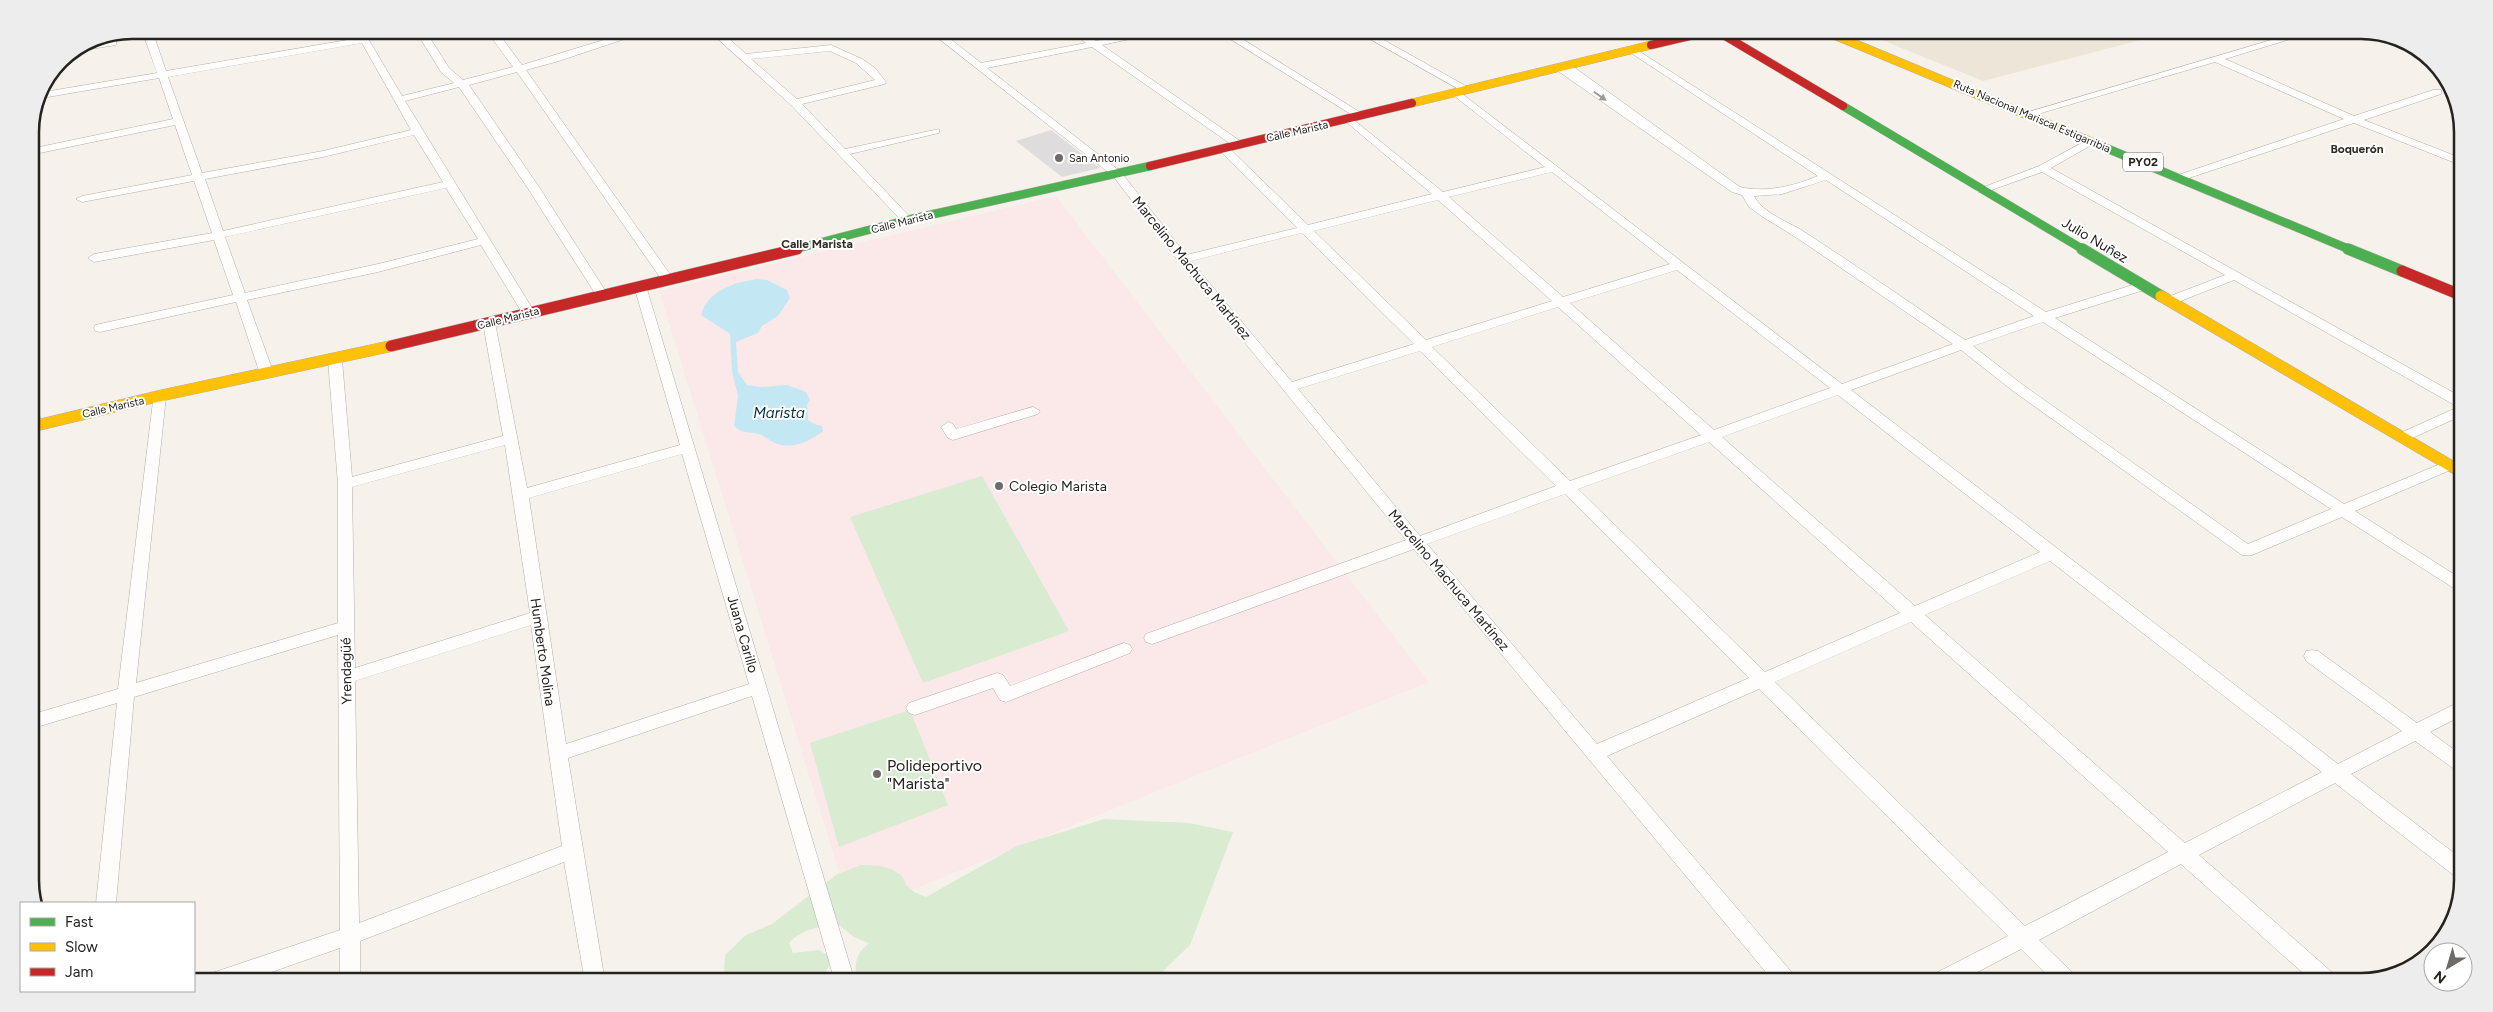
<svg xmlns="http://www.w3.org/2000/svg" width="2493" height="1012" font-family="Figtree,sans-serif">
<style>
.built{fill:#ede5d7}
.education{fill:#fae9e8}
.green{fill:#d9ebd0}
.water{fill:#c4e8f3}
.building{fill:#dedcdc}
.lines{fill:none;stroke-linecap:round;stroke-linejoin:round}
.street-casing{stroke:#b2aea9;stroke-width:1}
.fast-far1-casing{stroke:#b2aea9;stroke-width:9}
.fast-casing{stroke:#b2aea9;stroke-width:12}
.slow-far1-casing{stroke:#b2aea9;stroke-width:9}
.slow-casing{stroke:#b2aea9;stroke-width:12}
.jam-far1-casing{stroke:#b2aea9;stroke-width:9}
.jam-casing{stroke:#b2aea9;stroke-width:12}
.street{fill:#fefdfc;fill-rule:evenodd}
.fast-far1{stroke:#4caf50;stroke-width:8}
.fast{stroke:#4caf50;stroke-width:11}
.slow-far1{stroke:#ffc107;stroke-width:8}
.slow{stroke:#ffc107;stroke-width:11}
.jam-far1{stroke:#c62828;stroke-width:8}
.jam{stroke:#c62828;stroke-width:11}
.oneway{fill:#9d9b98}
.poi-dot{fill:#6f6b66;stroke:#fff;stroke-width:2}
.labels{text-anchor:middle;stroke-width:4;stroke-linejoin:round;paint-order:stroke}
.far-street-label{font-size:11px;fill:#26231e;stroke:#fff}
.far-poi-label{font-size:11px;fill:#26231e;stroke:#fff;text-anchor:start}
.far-neighbourhood-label{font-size:12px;font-weight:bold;fill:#312b21;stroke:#fff}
.shield{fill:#fff;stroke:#676562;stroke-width:1}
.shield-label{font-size:12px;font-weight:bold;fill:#26231e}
.street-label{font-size:14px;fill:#26231e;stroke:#fff}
.poi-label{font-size:14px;fill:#26231e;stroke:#fff;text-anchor:start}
.water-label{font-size:15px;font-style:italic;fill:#02303c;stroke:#fff}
.near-poi-label{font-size:16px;fill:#26231e;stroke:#fff;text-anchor:start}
.rim{fill:none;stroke:#26231e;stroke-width:2.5}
</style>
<rect width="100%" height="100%" fill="#f6f2eb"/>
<path class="built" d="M1857,30H2179L1983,81Z"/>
<path class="education" d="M1056,196L1429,682L852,914L659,291Z"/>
<path class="green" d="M982,476L1069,631L923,683L850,517Z
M910,710L948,805L839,847L810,743Z
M1104,819L1189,823L1233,832L1190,945L1152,982H857C854,965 855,954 869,943L854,937L839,925C819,927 803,928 789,943L793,953L819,950L833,959L826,971L810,982H717L724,973L725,955L746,935L772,924L836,875L861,865L881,866L893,870L902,876L906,885L914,892L926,897L1017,846Z"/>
<path class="water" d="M757,279L767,280L787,290L790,298L778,316L762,326L758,333L736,342L738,372L747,385L761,387L787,385L806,392L810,400L807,405L808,420L814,424L822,426L823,431C809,442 791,451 773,442C768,440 764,435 759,434C747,431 745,435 734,426L738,396L732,371L730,334L701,315C707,291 735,282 757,279Z"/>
<path class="building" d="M1051,130L1100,168L1062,177L1016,141Z"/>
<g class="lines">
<defs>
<path id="street" d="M142,30H152L166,71L359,38L355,32L363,30L402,96L454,83L441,72L415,30H425L449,68L463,80L513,67L486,30H496L522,65L636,30H651L559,61L526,70L674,280L672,283H664L517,72L469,85L539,187L608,295L606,298H598L527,187L459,87L405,101L535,313L534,316H524L481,245L378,272L247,300L274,374L267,378L260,374L236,302L100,332L95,331L94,328L95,325L233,295L214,240L94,262L88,258L94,254L212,233L194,181L82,202L76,199L82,196L192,175L175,125L30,155V149L173,119L159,78L36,99L38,93L157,73ZM362,43L411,130L323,151L202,173L168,77ZM414,135L443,182L223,231L205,179L323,157ZM446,188L478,239L378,264L245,293L225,237Z
M708,30H719L722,33L752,30L727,37L746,54L831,45L862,59L875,68L886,82L885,84L802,104L845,149L939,129V133L850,154L911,218V222H903L791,105ZM830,51L856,63L875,80L797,99L751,59Z
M928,30H939L981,63L1086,43L1069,30H1080L1096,41L1152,30H1172L1102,45L1243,143V147H1235L1092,47L987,68L1121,172L1186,255L1297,228L1220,151L1219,149L1224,146L1228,147L1308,225L1432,194L1345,121L1344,119L1349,116L1443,192L1545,167L1453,95L1452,93L1457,90L1842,384L1953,344L1797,238L1763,217L1749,207L1742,195L1732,192L1555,69L1571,65L1740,187C1766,193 1794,186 1818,176L1631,53V49L1634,48L2046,312L2139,283H2147L2149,286L2147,289L2055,318L2344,504L2445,462H2455L2457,465L2455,468L2355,511L2463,580V594L2342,517L2252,555H2242L2013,391L1961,350L1851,390L2338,764L2402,731L2306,661L2304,656L2306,651L2312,650L2318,651L2417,723L2463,700V715L2430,732L2463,756V773L2457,771L2415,741L2351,774L2463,860V879L2456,877L2335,783L2199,855L2335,975L2338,982H2313L2181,864L2039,940L2075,975L2078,982H2054L2021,949L1959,982H1929L1932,975L2008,936L1759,689L1607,756L1794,975L1797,982H1774L1414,549L1158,642L1152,644L1146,642L1144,638L1146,634L1406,540L1179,262L1113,176ZM1552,172L1670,264L1563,297L1449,197ZM1826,180L2034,316L1965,340C1912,304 1860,268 1806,233C1790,222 1763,214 1754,196L1782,194ZM1438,200L1552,301L1426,340L1314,231ZM1302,233L1414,344L1292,382L1191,261ZM1677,270L1830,388L1714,430L1570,303ZM1558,307L1701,435L1570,481L1432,347ZM2043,322L2331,509L2248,544L2023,385L1973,346ZM1420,351L1556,486L1420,536L1298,389ZM1838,395L2040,552L1915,606L1722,437ZM1709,442L1900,613L1765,672L1578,489ZM1565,494L1749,678L1597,744L1427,544ZM2050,561L2322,772L2185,843L1925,615ZM1911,622L2168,852L2025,926L1775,682Z
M1216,30H1228L1366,116L1361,119L1357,118Z
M1354,30H1366L1473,90L1464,92Z
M2305,30H2320L2225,59L2354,116L2433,90H2441V94L2364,120L2463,159V166L2354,123L2183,180H2175V176L2344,119L2215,62L2031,116L2027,117L2022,114Z
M113,40L116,41V45L72,52L81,46Z
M2091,138L2095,139V143L2051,168L2463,398V415L2408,440H2398L2396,437L2398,434L2458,407L2234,280L2173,304H2165L2163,301L2165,298L2225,275L2042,172L1986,192H1978L1976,190L2039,166Z
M640,282L646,286L855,982H835L752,696L568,758L605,982H585L564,862L360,941V982H340V948L243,982H205L208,975L215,972L340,930L338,635L134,697L116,903H96L117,703L30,729V715L118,689L154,393L159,392L166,396L136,683L338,623V484L328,360L330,357L335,356L342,360L352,477L503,436L483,323L489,319L495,323L527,488L680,445L634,286ZM505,445L530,613L355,668L352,487ZM682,454L749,684L566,744L529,498ZM531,625L562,846L359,923L355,681Z
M30,394L37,398L41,426L34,430L30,429Z
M1033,407L1040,411L1038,414L953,440L948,438L941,427L948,422L953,424L956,429Z
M1124,643L1130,645L1132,649L1130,653L1006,702L1000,700L993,688L915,715L909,713L906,708L909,703L997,673L1003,675L1010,686Z"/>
<path id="fast-far1" d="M1843,106L2084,250
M2094,143L2351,250
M799,248L907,220L1150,166"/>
<path id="fast" d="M2082,249L2161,296
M2348,249L2402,271"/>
<path id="slow-far1" d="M1822,30L2094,143
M1412,103L1651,45"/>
<path id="slow" d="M2161,296L2463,473
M30,427L159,396L391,346"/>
<path id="jam-far1" d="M1651,45L1715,30L1843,106
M1150,166L1412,103
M792,250L799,248"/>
<path id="jam" d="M2402,271L2463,296
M391,346L797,249"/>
</defs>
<use href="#street" class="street-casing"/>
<use href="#fast-far1" class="fast-far1-casing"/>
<use href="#fast" class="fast-casing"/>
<use href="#slow-far1" class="slow-far1-casing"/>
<use href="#slow" class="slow-casing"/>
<use href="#jam-far1" class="jam-far1-casing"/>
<use href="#jam" class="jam-casing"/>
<use href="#street" class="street"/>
<use href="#fast-far1" class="fast-far1"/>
<use href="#fast" class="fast"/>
<use href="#slow-far1" class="slow-far1"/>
<use href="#slow" class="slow"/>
<use href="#jam-far1" class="jam-far1"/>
<use href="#jam" class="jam"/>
</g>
<defs><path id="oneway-solid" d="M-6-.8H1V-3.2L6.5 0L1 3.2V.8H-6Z" transform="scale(1.25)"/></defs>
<use class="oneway" href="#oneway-solid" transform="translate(1600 96) rotate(35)"/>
<g class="poi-dot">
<circle cx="1059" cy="158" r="5"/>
<circle cx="999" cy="486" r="5"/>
<circle cx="877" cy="774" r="5"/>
</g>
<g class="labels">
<g class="far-street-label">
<text transform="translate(2032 116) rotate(23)" y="4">Ruta Nacional Mariscal Estigarribia</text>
<text transform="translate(1297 131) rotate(-13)" y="4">Calle Marista</text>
<text transform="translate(902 222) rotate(-14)" y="4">Calle Marista</text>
<text transform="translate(508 318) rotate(-14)" y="4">Calle Marista</text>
<text transform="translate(113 407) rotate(-13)" y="4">Calle Marista</text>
</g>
<g class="far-poi-label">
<text x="1069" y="162">San Antonio</text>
</g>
<g class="far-neighbourhood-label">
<text x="2357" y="153">Boquerón</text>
<text x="817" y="248">Calle Marista</text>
</g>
<rect class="shield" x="2123" y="152.5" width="40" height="19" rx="4"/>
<g class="shield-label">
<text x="2143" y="166">PY02</text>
</g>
<g class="street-label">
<text transform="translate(2095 240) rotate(31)" y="5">Julio Nuñez</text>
<text transform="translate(1192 268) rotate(51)" y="5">Marcelino Machuca Martínez</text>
<text transform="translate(1449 580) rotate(50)" y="5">Marcelino Machuca Martínez</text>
<text transform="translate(743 634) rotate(74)" y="5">Juana Carillo</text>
<text transform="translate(543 652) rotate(82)" y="5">Humberto Molina</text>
<text transform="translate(346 671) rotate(-91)" y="5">Yrendagüé</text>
</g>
<g class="poi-label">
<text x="1009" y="491">Colegio Marista</text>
</g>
<g class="water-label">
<text x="779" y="418">Marista</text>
</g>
<g class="near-poi-label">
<text x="887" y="771">Polideportivo<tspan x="887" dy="18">"Marista"</tspan></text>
</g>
</g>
<path d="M0 0H2493V1012H0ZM132 39H2361A93 93 0 0 1 2454 132V880A93 93 0 0 1 2361 973H132A93 93 0 0 1 39 880V132A93 93 0 0 1 132 39Z" fill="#eeeded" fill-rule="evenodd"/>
<path class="rim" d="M132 39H2361A93 93 0 0 1 2454 132V880A93 93 0 0 1 2361 973H132A93 93 0 0 1 39 880V132A93 93 0 0 1 132 39Z"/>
<rect x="20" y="902" width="175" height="90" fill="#ffffff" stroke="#a8a7a5"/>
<rect x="30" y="918" width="25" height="8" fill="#4caf50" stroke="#a8a7a5"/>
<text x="65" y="927" font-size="15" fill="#26231e">Fast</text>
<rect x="30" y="943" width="25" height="8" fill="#ffc107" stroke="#a8a7a5"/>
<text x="65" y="952" font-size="15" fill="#26231e">Slow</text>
<rect x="30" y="968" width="25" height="8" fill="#c62828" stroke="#a8a7a5"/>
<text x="65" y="977" font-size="15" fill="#26231e">Jam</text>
<g transform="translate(2448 967) rotate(218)"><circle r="24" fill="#ffffff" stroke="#a8a7a5"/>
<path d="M0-4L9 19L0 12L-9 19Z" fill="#6f6b66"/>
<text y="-8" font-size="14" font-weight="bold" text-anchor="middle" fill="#26231e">N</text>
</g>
</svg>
